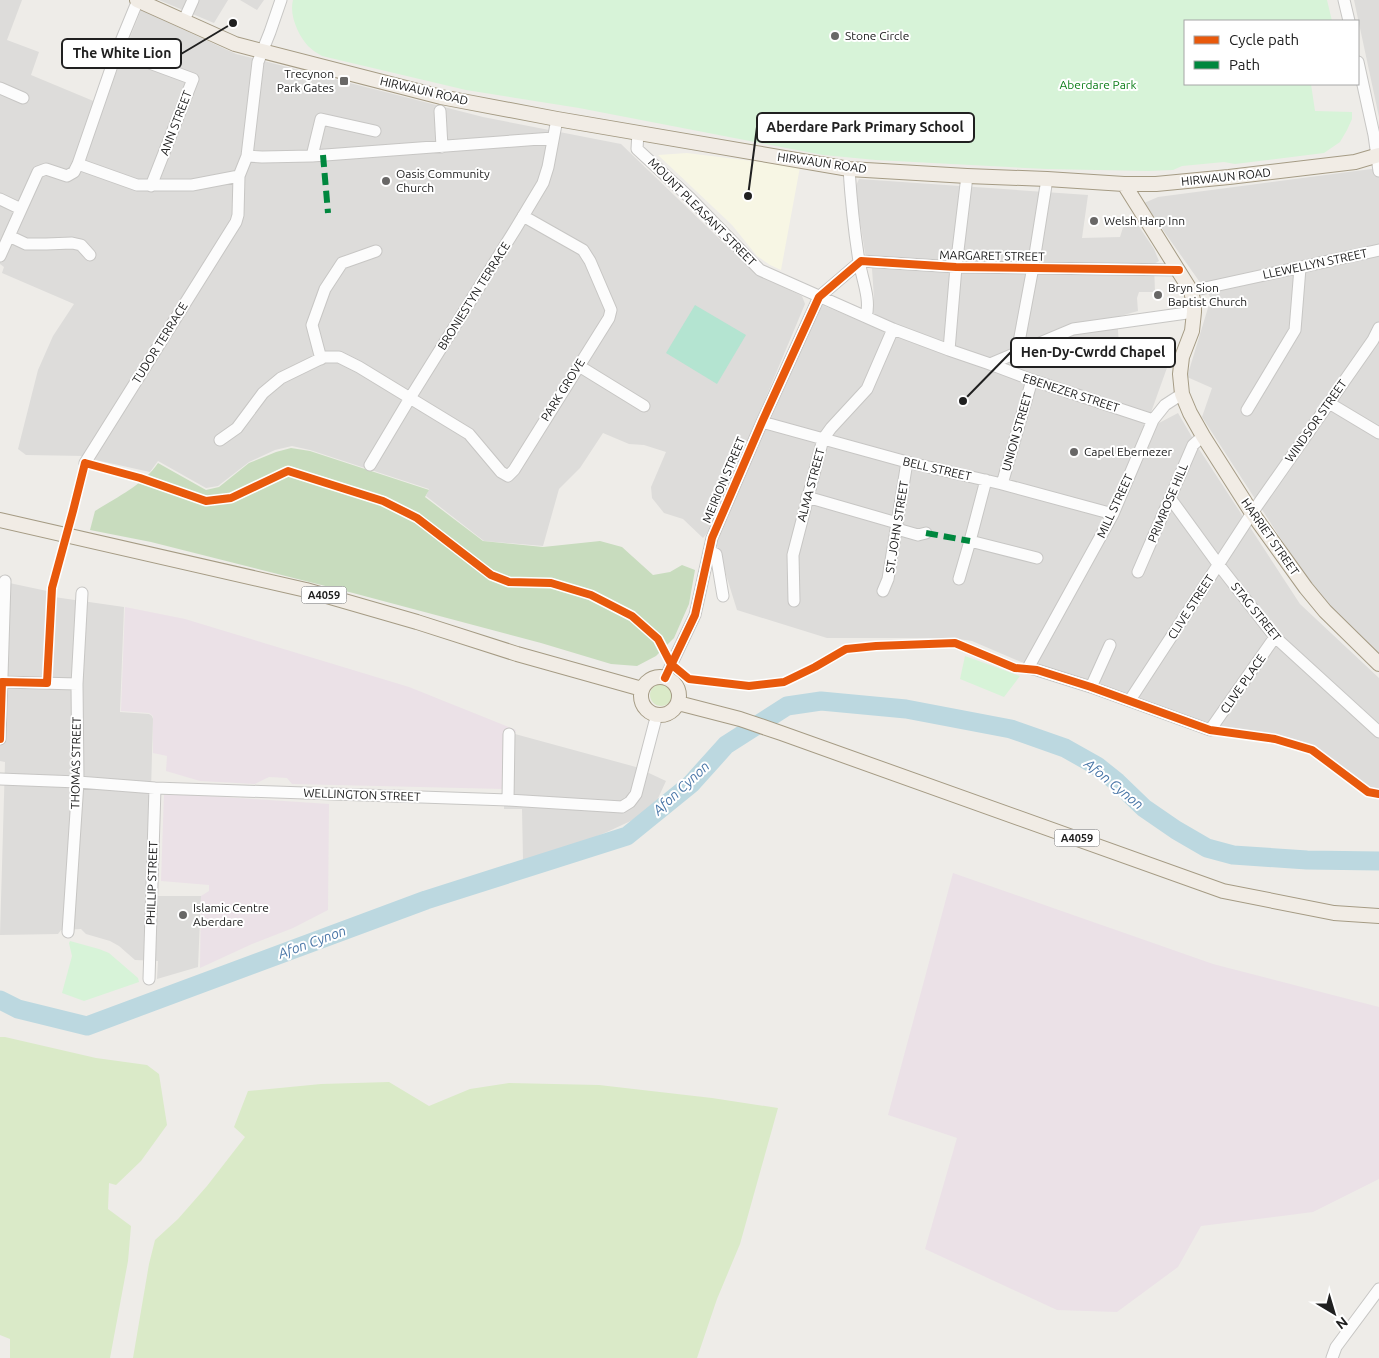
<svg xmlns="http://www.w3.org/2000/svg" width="1379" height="1358" font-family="Ubuntu,sans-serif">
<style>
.residential{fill:#dddcda}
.industrial{fill:#ebe1e7}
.education{fill:#f7f6e4}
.grass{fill:#daeac8}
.forest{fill:#c8dcbe}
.park{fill:#d7f3d8}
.pitch{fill:#b4e4d1}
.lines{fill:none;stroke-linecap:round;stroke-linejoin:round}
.river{stroke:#bcd8e0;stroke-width:19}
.minor-casing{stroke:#c7c6c4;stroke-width:13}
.major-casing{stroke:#a59b84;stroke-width:16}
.minor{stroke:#fcfcfc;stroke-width:11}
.major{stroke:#f1ece5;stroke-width:14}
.quiet{stroke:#00873e;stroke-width:6;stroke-dasharray:12 6;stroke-linecap:butt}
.cycleway-casing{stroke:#fff;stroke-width:11}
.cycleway{stroke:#e8590c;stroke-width:8}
.poi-dot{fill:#686766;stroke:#fff;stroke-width:2}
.labels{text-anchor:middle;stroke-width:4;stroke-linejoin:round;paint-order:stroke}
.shield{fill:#fff;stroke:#636363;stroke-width:1}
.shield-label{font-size:11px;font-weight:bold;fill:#202020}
.poi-label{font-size:12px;fill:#202020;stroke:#fff;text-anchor:start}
.park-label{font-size:12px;fill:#0d7e19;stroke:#fff}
.street-label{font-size:12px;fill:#202020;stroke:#fff}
.water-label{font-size:14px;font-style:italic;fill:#4976a7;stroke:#fff}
.leader{fill:none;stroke:#202020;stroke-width:2}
.callout-dot{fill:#202020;stroke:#fff;stroke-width:2}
.callout{fill:#fff;stroke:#202020;stroke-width:2}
.callout-label{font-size:14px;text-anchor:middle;font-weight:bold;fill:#202020}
</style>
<rect width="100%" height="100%" fill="#eeece8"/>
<path class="residential" d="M0,0H22L7,40L39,52L31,75L103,105L141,10L236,54L483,117L621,144L756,274L802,296L805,304L711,528L703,538L683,519L664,513L652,498L651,487L666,452L644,445L629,444L603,433L580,468L559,489L543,546L484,541L426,496L429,489L310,450L292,446L275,450L249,462L218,486L206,488L158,461L150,472L96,460L85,456L26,455L18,449L38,370L53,336L74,304L2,273L4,267L0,264Z
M159,0H228L214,23Z
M240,0H264L257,10Z
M1354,0H1379V117Z
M1379,168V654L1320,599L1202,417L1212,388L1187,377L1211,298L1144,203L1158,197Z
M859,179L1088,195L1082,238L1120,237L1126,218L1134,219L1154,249L1159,261L1154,264L1155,292H1139L1137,298L1138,311L1117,317L1120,358L1137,356L1168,365L1149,418L1159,423L1178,413L1199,449L1300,604L1379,678V791L1369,789L1315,746L1285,739L1221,728L1045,667L1021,662L972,641L958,639L919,638H827L737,610L716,543L815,310L822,305L872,326L874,298L872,269L865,253L855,188Z
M0,581L47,591V596L124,607L120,712L149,714L152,716L153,719L148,896H201L198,967L157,979L158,961L135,960L119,946L110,941L86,934L81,929L61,930L58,934L0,935L5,762L0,761Z
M515,734L636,767L666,781L654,807L637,818L607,832L561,851L523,860L522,809H504L505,737Z"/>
<path class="industrial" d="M125,607L185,619L409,687L516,730L515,732L509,734L504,789L292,784L287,778L269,777L255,784L200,781L166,771L167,756L153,753V716L149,713L121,711Z
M164,793L329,804L328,910L293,928L252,944L200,968L201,896L209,891V885L161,881Z
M953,873L1213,964L1379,1007V1179L1313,1212L1201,1226L1178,1267L1117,1312L1057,1310L925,1249L957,1138L888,1115Z"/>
<path class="education" d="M687,153L800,167L781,270L770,265L757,256L732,225L658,155Z"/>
<path class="grass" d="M650 695a11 11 0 1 1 22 0a11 11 0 1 1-22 0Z
M0,1037H5L96,1058L147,1065L159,1074L167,1125L141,1161L116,1185L109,1183L108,1209L131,1226L128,1261L110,1358H10V1339L0,1335Z
M389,1082L429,1106L470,1089L509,1083L599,1085L712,1098L778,1108L740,1244L717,1299L697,1358H133L149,1264L155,1240L178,1219L207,1186L245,1137L234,1127L248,1091L321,1084Z"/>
<path class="forest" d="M291,448L310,451L429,490L425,497L483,541L543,547L600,541L622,547L653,575L670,572L682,565L695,570L689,604L674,638L656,656L637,666L611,664L541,643L353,593L151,542L90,530L95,511C117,497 143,485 158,463L206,490L219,487L249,463L276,452Z"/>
<path class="park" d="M293,0H1327L1332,21H1185V84H1312H1311L1315,111L1352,112V119L1347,130L1340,142L1324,153L1235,164L1224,162L1182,166L1173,170L1148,171L1046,169L876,160L823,155L579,108L466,90L322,56C317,53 312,50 308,46C298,35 289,15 293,0Z
M965,656L1020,676L1004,697L960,679Z
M70,941L99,949L109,953L138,978L139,982L84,1001L62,993L72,956L69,943Z"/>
<path class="pitch" d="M695,305L746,335L717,384L666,353Z"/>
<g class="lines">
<path class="river" d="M0,1000L18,1009L87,1026L426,900L627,836L691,784L726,745L787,706L821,701L906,709L1011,729L1065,748L1097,766L1117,782L1144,808L1176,830L1207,848L1233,855L1307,860L1379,861"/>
<defs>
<path id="minor" d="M1344,0L1349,21
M184,20L193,0
M117,51L193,79L151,186
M1358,62L1374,135L1379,171
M0,88L23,98
M440,111L442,147
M638,132L637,149L690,198L760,270L893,329L949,350L990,364L1073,329L1194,312
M247,156L262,157L312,156L553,138
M312,156L321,119L375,131
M78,164L137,185H192L239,176
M849,169C851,200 854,230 859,261C862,279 871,299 866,317
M0,199L21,209
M9,236L26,244H46L72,243L81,245L90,255
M0,256L38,172L46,169L67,176L74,172L78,164L117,51L138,0
M1191,291L1379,250
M949,350L956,267L967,176
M1022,351L1019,342L1033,267L1047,179
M321,359L312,325L325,289L342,263L376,251
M990,364L1032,380L1153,420
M579,366L644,406
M1182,394L1165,405L1153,420L1113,514L1028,668L1037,670L1091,687L1210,730L1275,637
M1329,403L1379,433
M1247,410L1295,330L1300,268
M762,422L907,462L1002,484L1113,514
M220,440L237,428L263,393L281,378L324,357H339L359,367L469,434L501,472L508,476L514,470L609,318L611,310L590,261L583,250L523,216
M85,463L236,222L238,215L239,176L247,156L258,62L270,32L281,0
M370,465L410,398L516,228L543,183L548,167L557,119
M1002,484L1032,380
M807,497L897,523
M1170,498L1218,564L1275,637L1379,732
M897,529L918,535L926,533
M970,541L1037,558
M709,551L716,554L723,596
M1138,572L1193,445L1203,436
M959,579L970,541L986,480
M883,591L888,579L907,462
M794,601L793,555L823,439L831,428L867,389L893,329
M665,678L695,615L712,538L762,422L819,297L861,261L956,267L1179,270
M2,682L77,684
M1091,687L1110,645
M1130,700L1252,513L1329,403L1373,340L1379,328
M0,739L5,581
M0,779L78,782L155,788L508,800L622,807L630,802L636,794L657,714
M508,800L509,734
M68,932L78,782L77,684L82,593
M149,979L155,788
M1332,1358L1336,1347L1379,1289"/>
<path id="major" d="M137,0L235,44L441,97L557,119L849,169L967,176L1047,179L1124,184H1156L1229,177L1355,162L1379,155
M1124,184L1191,291L1194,304V312L1192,331L1182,357L1180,374L1182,394L1190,413L1203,436L1252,513L1306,588L1325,611L1379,664
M0,520L306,590L417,622L517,654L642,689
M641 696a19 19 0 1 1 38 0a19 19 0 1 1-38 0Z
M678,703L740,719L781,733L1223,891L1334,913L1379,916"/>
</defs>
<use href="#minor" class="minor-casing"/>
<use href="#major" class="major-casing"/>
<use href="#minor" class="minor"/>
<use href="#major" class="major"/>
<path class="quiet" d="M323,155L328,213
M926,533L970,541"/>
<defs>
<path id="cycleway" d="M665,678L695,615L712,538L762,422L819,297L861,261L956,267L1179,270
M0,739L2,682L47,683L52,588L73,511L85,463L140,478L206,501L231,498L288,471L383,501L417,518L491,575L509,582L551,583L591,595L632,616L658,639L671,664L689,679L749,686L784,682L815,667L846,649L876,646L955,643L1015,668L1037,670L1091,687L1210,730L1275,739L1312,750L1368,792L1379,794"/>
</defs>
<use href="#cycleway" class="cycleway-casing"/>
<use href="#cycleway" class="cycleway"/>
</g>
<g class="poi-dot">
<circle cx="835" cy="36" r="5"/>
<rect x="339" y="76" width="10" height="10" rx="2.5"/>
<circle cx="386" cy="181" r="5"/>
<circle cx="1094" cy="221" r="5"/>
<circle cx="1158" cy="295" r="5"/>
<circle cx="1074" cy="452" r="5"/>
<circle cx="183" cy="915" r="5"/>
</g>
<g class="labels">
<g class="shield">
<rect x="301.5" y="586.5" width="45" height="17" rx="4"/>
<rect x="1054.5" y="829.5" width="45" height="17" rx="4"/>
</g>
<g class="shield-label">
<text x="324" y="599">A4059</text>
<text x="1077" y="842">A4059</text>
</g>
<g class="poi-label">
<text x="845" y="40">Stone Circle</text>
<text x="334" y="78" text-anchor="end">Trecynon<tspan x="334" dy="14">Park Gates</tspan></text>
<text x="396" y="178">Oasis Community<tspan x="396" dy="14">Church</tspan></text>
<text x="1104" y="225">Welsh Harp Inn</text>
<text x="1168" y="292">Bryn Sion<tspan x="1168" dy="14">Baptist Church</tspan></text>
<text x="1084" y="456">Capel Ebernezer</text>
<text x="193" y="912">Islamic Centre<tspan x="193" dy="14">Aberdare</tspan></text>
</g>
<g class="park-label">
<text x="1098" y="89">Aberdare Park</text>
</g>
<g class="street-label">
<text transform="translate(424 91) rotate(13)" y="4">HIRWAUN ROAD</text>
<text transform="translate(176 123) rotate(-69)" y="4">ANN STREET</text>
<text transform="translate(822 163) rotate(8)" y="4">HIRWAUN ROAD</text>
<text transform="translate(1226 177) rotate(-6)" y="4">HIRWAUN ROAD</text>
<text transform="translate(702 212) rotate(45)" y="4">MOUNT PLEASANT STREET</text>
<text transform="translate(992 256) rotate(1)" y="4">MARGARET STREET</text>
<text transform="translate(1315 264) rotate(-12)" y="4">LLEWELLYN STREET</text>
<text transform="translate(474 296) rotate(-58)" y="4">BRONIESTYN TERRACE</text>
<text transform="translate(160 343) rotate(-58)" y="4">TUDOR TERRACE</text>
<text transform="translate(563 390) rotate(-58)" y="4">PARK GROVE</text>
<text transform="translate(1071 393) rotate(18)" y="4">EBENEZER STREET</text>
<text transform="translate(1316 421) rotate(-55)" y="4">WINDSOR STREET</text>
<text transform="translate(1017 432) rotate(-74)" y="4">UNION STREET</text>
<text transform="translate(937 469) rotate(13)" y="4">BELL STREET</text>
<text transform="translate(724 480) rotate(-67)" y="4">MEIRION STREET</text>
<text transform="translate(811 485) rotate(-75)" y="4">ALMA STREET</text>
<text transform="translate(1168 503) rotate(-67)" y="4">PRIMROSE HILL</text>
<text transform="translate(1115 506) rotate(-65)" y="4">MILL STREET</text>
<text transform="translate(897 527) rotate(-81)" y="4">ST. JOHN STREET</text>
<text transform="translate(1270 537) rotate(55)" y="4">HARRIET STREET</text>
<text transform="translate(1191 607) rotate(-57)" y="4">CLIVE STREET</text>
<text transform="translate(1256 612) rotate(51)" y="4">STAG STREET</text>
<text transform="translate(1243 684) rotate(-55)" y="4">CLIVE PLACE</text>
<text transform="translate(76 763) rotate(-89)" y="4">THOMAS STREET</text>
<text transform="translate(362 795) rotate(2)" y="4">WELLINGTON STREET</text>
<text transform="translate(152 883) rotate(-88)" y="4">PHILLIP STREET</text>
</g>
<g class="water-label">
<text transform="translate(1114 784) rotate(39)" y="5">Afon Cynon</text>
<text transform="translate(681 788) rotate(-43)" y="5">Afon Cynon</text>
<text transform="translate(312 942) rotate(-20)" y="5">Afon Cynon</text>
</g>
</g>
<path class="leader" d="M233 23L181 54M748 196L757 127M963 401L1011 352"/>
<g class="callout-dot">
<circle cx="233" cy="23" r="5"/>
<circle cx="748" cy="196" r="5"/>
<circle cx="963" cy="401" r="5"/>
</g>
<g class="callout">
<rect x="62" y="39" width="119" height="29" rx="5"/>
<rect x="757" y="113" width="217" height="29" rx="5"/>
<rect x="1011" y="338" width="164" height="29" rx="5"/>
</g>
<g class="callout-label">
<text x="122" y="58">The White Lion</text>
<text x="865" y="132">Aberdare Park Primary School</text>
<text x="1093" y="357">Hen-Dy-Cwrdd Chapel</text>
</g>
<rect x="1184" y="20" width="175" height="65" fill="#ffffff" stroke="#a6a6a6"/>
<rect x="1194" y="36" width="25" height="8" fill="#e8590c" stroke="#a6a6a6"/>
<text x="1229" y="45" font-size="15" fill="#202020">Cycle path</text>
<rect x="1194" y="61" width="25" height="8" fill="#00873e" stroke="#a6a6a6"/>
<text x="1229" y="70" font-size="15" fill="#202020">Path</text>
<g transform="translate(1334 1313) rotate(142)" stroke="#ffffff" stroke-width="4" paint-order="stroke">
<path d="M0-4L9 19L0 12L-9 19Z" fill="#202020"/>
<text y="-8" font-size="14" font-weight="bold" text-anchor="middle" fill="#202020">N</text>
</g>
</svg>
